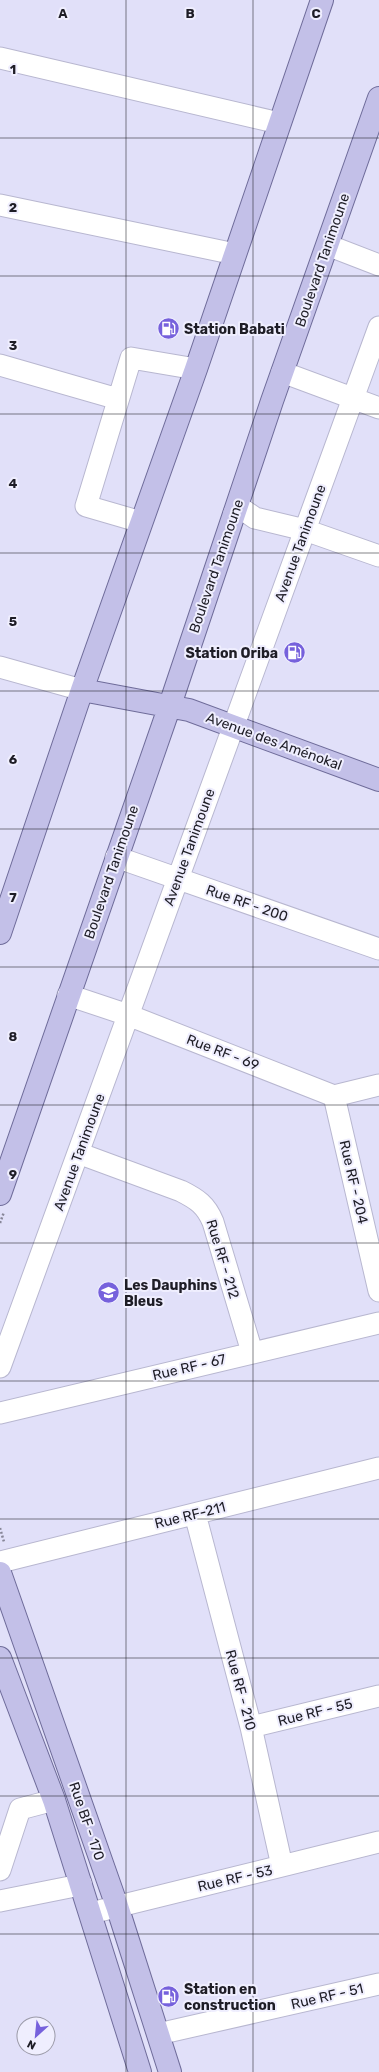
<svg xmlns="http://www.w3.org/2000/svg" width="379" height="2072" font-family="Rubik,sans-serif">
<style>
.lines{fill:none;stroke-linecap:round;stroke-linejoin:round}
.minor-casing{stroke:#b8b7d0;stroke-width:23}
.major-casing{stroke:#6f6c9a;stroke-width:24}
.path{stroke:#878698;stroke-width:2.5;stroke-dasharray:2 2;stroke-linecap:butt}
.minor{stroke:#fff;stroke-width:21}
.major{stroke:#c3c0e8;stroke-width:22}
.grid{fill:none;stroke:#1e1d26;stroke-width:1;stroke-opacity:0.55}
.labels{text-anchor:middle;stroke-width:4;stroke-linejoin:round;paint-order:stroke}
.street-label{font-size:14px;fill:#1e1d26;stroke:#efeefe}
.poi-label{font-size:14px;font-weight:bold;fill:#1e1d26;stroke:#efeefe;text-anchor:start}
.grid-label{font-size:13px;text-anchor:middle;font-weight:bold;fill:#1e1d26;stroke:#efeefe;stroke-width:4;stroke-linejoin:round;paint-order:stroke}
</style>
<rect width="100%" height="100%" fill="#e1e0f9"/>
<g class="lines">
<defs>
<path id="minor" d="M0,58L279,123
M0,205L235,254
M328,244L335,248L379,265
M0,365L118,399
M282,372L379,408
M234,513L242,509L255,518L305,530L379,556
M141,522L86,506L131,358L196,369
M0,667L82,690
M116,857L379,949
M68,995L128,1015L334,1096L379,1085
M334,1096L379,1291
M78,1153L181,1191C197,1199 206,1205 213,1222L252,1352
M0,1367L379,327
M0,1413L379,1323
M195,1514L251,1727L282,1866
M0,1562L379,1468
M251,1727L379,1696
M0,1870L20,1809L54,1800
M0,1901L70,1887L81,1883
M91,1913L379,1842
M159,2032H167L379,1984"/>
<path id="major" d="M82,690L189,710L379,780
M0,933L82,690L196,369L322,0
M0,1194L169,708L272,401L379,98
M0,1573L117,1906L170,2072
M0,1658L54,1800L140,2072"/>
</defs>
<use href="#minor" class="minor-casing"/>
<use href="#major" class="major-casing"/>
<path class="path" d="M0,1223L4,1212
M0,1528L4,1542"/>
<use href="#minor" class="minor"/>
<use href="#major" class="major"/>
</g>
<path class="grid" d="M126,0V2072M253,0V2072M0,138H379M0,276H379M0,414H379M0,553H379M0,691H379M0,829H379M0,967H379M0,1105H379M0,1243H379M0,1381H379M0,1519H379M0,1658H379M0,1796H379M0,1934H379"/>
<defs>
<symbol id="fuel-disc" viewBox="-11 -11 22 22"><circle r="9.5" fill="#7661dc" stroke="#efeefe"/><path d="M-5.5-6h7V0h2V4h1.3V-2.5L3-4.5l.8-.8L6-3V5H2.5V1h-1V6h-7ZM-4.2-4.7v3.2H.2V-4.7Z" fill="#fff"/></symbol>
<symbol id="school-disc" viewBox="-11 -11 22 22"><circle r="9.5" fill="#7661dc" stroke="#efeefe"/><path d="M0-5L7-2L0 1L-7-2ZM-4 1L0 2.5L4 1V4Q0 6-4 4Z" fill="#fff"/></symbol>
</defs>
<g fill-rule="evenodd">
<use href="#fuel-disc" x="156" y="316" width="25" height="25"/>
<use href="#fuel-disc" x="282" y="640" width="25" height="25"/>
<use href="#school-disc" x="96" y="1280" width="25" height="25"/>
<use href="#fuel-disc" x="156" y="1984" width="25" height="25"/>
</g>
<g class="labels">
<g class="street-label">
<text transform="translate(322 260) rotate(-71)" y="5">Boulevard Tanimoune</text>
<text transform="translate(300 543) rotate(-70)" y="5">Avenue Tanimoune</text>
<text transform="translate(216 566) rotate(-71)" y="5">Boulevard Tanimoune</text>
<text transform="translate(274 741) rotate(20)" y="5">Avenue des Aménokal</text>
<text transform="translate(189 847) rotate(-70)" y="5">Avenue Tanimoune</text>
<text transform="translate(111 872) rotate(-71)" y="5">Boulevard Tanimoune</text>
<text transform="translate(247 903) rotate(19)" y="5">Rue RF - 200</text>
<text transform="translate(223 1052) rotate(21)" y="5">Rue RF - 69</text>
<text transform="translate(79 1152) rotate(-70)" y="5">Avenue Tanimoune</text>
<text transform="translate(354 1182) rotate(77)" y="5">Rue RF - 204</text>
<text transform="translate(223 1259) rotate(73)" y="5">Rue RF - 212</text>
<text transform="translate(189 1367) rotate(-13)" y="5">Rue RF - 67</text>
<text transform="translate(190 1515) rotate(-14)" y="5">Rue RF-211</text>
<text transform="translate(241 1690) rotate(75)" y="5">Rue RF - 210</text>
<text transform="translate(315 1712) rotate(-14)" y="5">Rue RF - 55</text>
<text transform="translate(87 1821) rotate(71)" y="5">Rue BF - 170</text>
<text transform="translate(235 1878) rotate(-13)" y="5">Rue RF - 53</text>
<text transform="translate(327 1996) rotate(-13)" y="5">Rue RF - 51</text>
</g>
<g class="poi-label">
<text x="184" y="334">Station Babati</text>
<text x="278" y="658" text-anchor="end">Station Oriba</text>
<text x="124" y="1290">Les Dauphins<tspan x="124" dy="16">Bleus</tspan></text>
<text x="184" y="1994">Station en<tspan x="184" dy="16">construction</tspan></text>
</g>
</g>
<g class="grid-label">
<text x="63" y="18">A</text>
<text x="190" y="18">B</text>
<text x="316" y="18">C</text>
<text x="13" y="74">1</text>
<text x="13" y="212">2</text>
<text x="13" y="350">3</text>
<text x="13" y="488">4</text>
<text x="13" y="626">5</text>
<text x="13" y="764">6</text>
<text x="13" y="902">7</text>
<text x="13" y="1041">8</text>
<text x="13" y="1179">9</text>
</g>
<g transform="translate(36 2036) rotate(207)"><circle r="19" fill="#efeefe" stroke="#9b9aa8"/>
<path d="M0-3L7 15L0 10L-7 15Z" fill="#7661dc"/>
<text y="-6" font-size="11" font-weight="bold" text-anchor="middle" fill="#1e1d26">N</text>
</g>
</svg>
